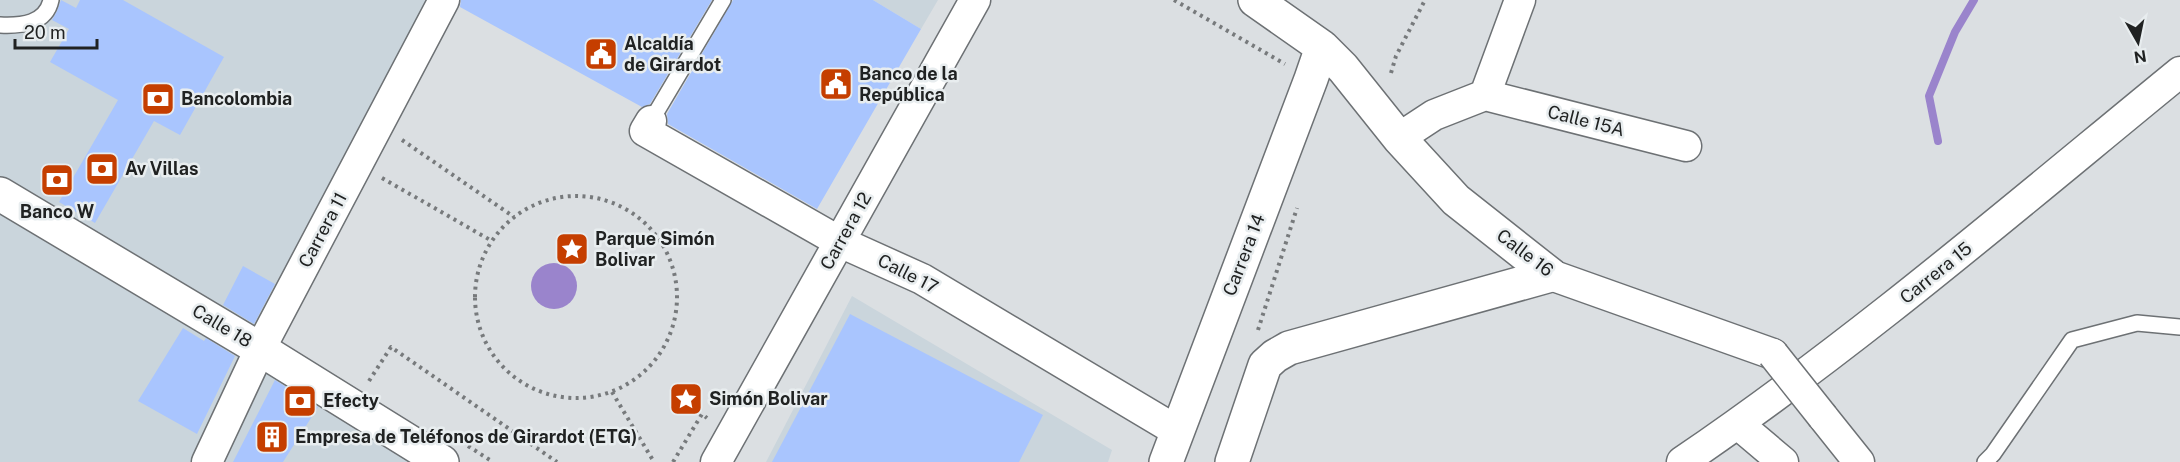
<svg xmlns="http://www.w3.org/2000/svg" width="2180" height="462" font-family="'Public Sans',sans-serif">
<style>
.built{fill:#cad5dc}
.water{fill:#9a84cc}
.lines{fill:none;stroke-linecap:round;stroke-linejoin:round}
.stream{stroke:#9a84cc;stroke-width:8}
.building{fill:#a9c5fe}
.service-casing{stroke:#6d7174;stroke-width:18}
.minor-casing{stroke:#6d7174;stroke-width:33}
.tertiary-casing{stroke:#6d7174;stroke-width:36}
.path{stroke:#777a7c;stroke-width:4;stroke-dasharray:3 4.5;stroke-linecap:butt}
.service{stroke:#fff;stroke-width:15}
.minor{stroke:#fff;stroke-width:30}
.tertiary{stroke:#fff;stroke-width:33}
.minor-bridge-casing{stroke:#6d7174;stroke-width:33;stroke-linecap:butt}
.minor-bridge{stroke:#fff;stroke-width:30}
.labels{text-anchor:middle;stroke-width:5;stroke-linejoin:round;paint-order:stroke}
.poi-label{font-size:18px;font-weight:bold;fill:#202222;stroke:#e8edef;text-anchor:start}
.street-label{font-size:18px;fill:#202222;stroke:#e8edef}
</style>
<rect width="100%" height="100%" fill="#dbdfe2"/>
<path class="built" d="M0,0H444L261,349L441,462H0Z
M873,0H938L921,29Z
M852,296L1112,450L1108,462H766Z"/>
<path class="water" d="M531 286a23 23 0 1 1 46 0a23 23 0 1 1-46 0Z"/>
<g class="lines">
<path class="stream" d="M1938,141L1929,96L1955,32L1974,0"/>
</g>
<path class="building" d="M61,0L76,8L80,0H123L224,57L180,135L154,121L95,223L59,202L118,100L50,62L69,29L52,20L57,11Z
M461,0H712L650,104L642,107L460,7Z
M733,0H873L921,29L817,209L668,124L667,114Z
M243,266L275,284L254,324L223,305Z
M850,314L1043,415L1019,462H772Z
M183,328L204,341L206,338L235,356L197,434L138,401Z
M275,380L318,407L283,462H233Z"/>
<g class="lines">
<defs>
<path id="service" d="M0,25C21,26 46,24 51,0
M651,121L723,0
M1985,462L1993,454L2072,340L2137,323L2180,327"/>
<path id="minor" d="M1485,95L1686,146
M1485,95L1520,0
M651,121L645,131L840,242L922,279L1177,431
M1399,138L1434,115L1485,95
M1551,275L1773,354
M1823,417L1859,462
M1738,424L1783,462
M207,462L260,349L444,0
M716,462L975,0
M1682,462C1857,343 2016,206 2180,72"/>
<path id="tertiary" d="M1255,0L1322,47L1343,68L1399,138L1456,200L1551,275
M0,194L260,349L442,462
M1166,462L1311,79L1322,47
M1232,462L1265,365L1275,356L1289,348L1551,275"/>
</defs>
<use href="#service" class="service-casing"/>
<use href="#minor" class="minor-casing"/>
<use href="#tertiary" class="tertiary-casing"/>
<path class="path" d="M1174,0L1285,64
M1391,73L1396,56L1425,0
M402,140L514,217
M382,178L492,241
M475 297a101 101 0 1 1 202 0a101 101 0 1 1-202 0Z
M1258,330L1297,208
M369,381L391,347L557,462
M612,392L654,462
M468,446L493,462
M673,462L702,414L707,418"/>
<use href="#service" class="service"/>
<use href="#minor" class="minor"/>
<use href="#tertiary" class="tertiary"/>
<defs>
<path id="minor-bridge" d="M1773,354L1823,417"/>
</defs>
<use href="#minor-bridge" class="minor-bridge-casing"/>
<use href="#minor-bridge" class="minor-bridge"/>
</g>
<defs>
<symbol id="civic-square" viewBox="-11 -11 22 22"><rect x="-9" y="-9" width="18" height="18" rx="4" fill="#c53e00" stroke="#e8edef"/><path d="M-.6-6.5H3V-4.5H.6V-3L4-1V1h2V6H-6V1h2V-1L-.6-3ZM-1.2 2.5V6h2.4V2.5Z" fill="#fff"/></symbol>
<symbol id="bank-square" viewBox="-11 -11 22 22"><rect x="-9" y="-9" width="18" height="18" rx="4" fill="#c53e00" stroke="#e8edef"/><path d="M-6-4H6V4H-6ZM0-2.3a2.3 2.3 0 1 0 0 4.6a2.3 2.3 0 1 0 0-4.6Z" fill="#fff"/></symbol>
<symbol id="sight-square" viewBox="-11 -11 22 22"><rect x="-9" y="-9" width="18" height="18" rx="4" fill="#c53e00" stroke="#e8edef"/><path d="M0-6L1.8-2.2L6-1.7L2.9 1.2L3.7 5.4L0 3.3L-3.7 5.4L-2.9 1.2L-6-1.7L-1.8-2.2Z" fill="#fff"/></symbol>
<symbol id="building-square" viewBox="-11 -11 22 22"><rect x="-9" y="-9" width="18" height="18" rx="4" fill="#c53e00" stroke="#e8edef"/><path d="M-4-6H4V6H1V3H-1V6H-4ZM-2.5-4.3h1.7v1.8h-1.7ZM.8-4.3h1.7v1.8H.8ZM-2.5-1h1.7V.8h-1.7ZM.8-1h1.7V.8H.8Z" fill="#fff"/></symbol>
</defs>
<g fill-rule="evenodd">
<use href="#civic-square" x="582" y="35" width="38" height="38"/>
<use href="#civic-square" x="817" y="65" width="38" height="38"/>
<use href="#bank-square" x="139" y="80" width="38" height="38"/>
<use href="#bank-square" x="83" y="150" width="38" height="38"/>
<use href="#bank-square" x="38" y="161" width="38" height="38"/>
<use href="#sight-square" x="553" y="230" width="38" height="38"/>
<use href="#sight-square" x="667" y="380" width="38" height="38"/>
<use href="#bank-square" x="281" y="382" width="38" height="38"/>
<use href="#building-square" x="253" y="418" width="38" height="38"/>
</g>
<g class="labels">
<g class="poi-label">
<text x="624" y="50">Alcaldía<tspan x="624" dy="21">de Girardot</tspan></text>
<text x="859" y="80">Banco de la<tspan x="859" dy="21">República</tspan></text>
<text x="181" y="105">Bancolombia</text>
<text x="125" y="175">Av Villas</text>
<text x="57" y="218" text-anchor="middle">Banco W</text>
<text x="595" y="245">Parque Simón<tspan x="595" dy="21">Bolivar</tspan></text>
<text x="709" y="405">Simón Bolivar</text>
<text x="323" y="407">Efecty</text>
<text x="295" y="443">Empresa de Teléfonos de Girardot (ETG)</text>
</g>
<g class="street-label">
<text transform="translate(1586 121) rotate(14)" y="6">Calle 15A</text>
<text transform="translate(323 230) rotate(-62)" y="6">Carrera 11</text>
<text transform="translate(846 231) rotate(-61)" y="6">Carrera 12</text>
<text transform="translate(1525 253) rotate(37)" y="6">Calle 16</text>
<text transform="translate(1244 255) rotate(-69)" y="6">Carrera 14</text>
<text transform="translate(1936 273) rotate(-39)" y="6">Carrera 15</text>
<text transform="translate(908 274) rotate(27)" y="6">Calle 17</text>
<text transform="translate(222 326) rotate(31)" y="6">Calle 18</text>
</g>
</g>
<g transform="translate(2138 42) rotate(171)" stroke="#e8edef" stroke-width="4.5" paint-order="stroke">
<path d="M0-4.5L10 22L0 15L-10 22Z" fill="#202222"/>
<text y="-9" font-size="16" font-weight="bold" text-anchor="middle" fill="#202222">N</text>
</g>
<path d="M15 39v9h82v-9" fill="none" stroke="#202222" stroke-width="3"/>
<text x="24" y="39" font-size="18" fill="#202222" stroke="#e8edef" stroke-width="4.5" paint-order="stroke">20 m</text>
</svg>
